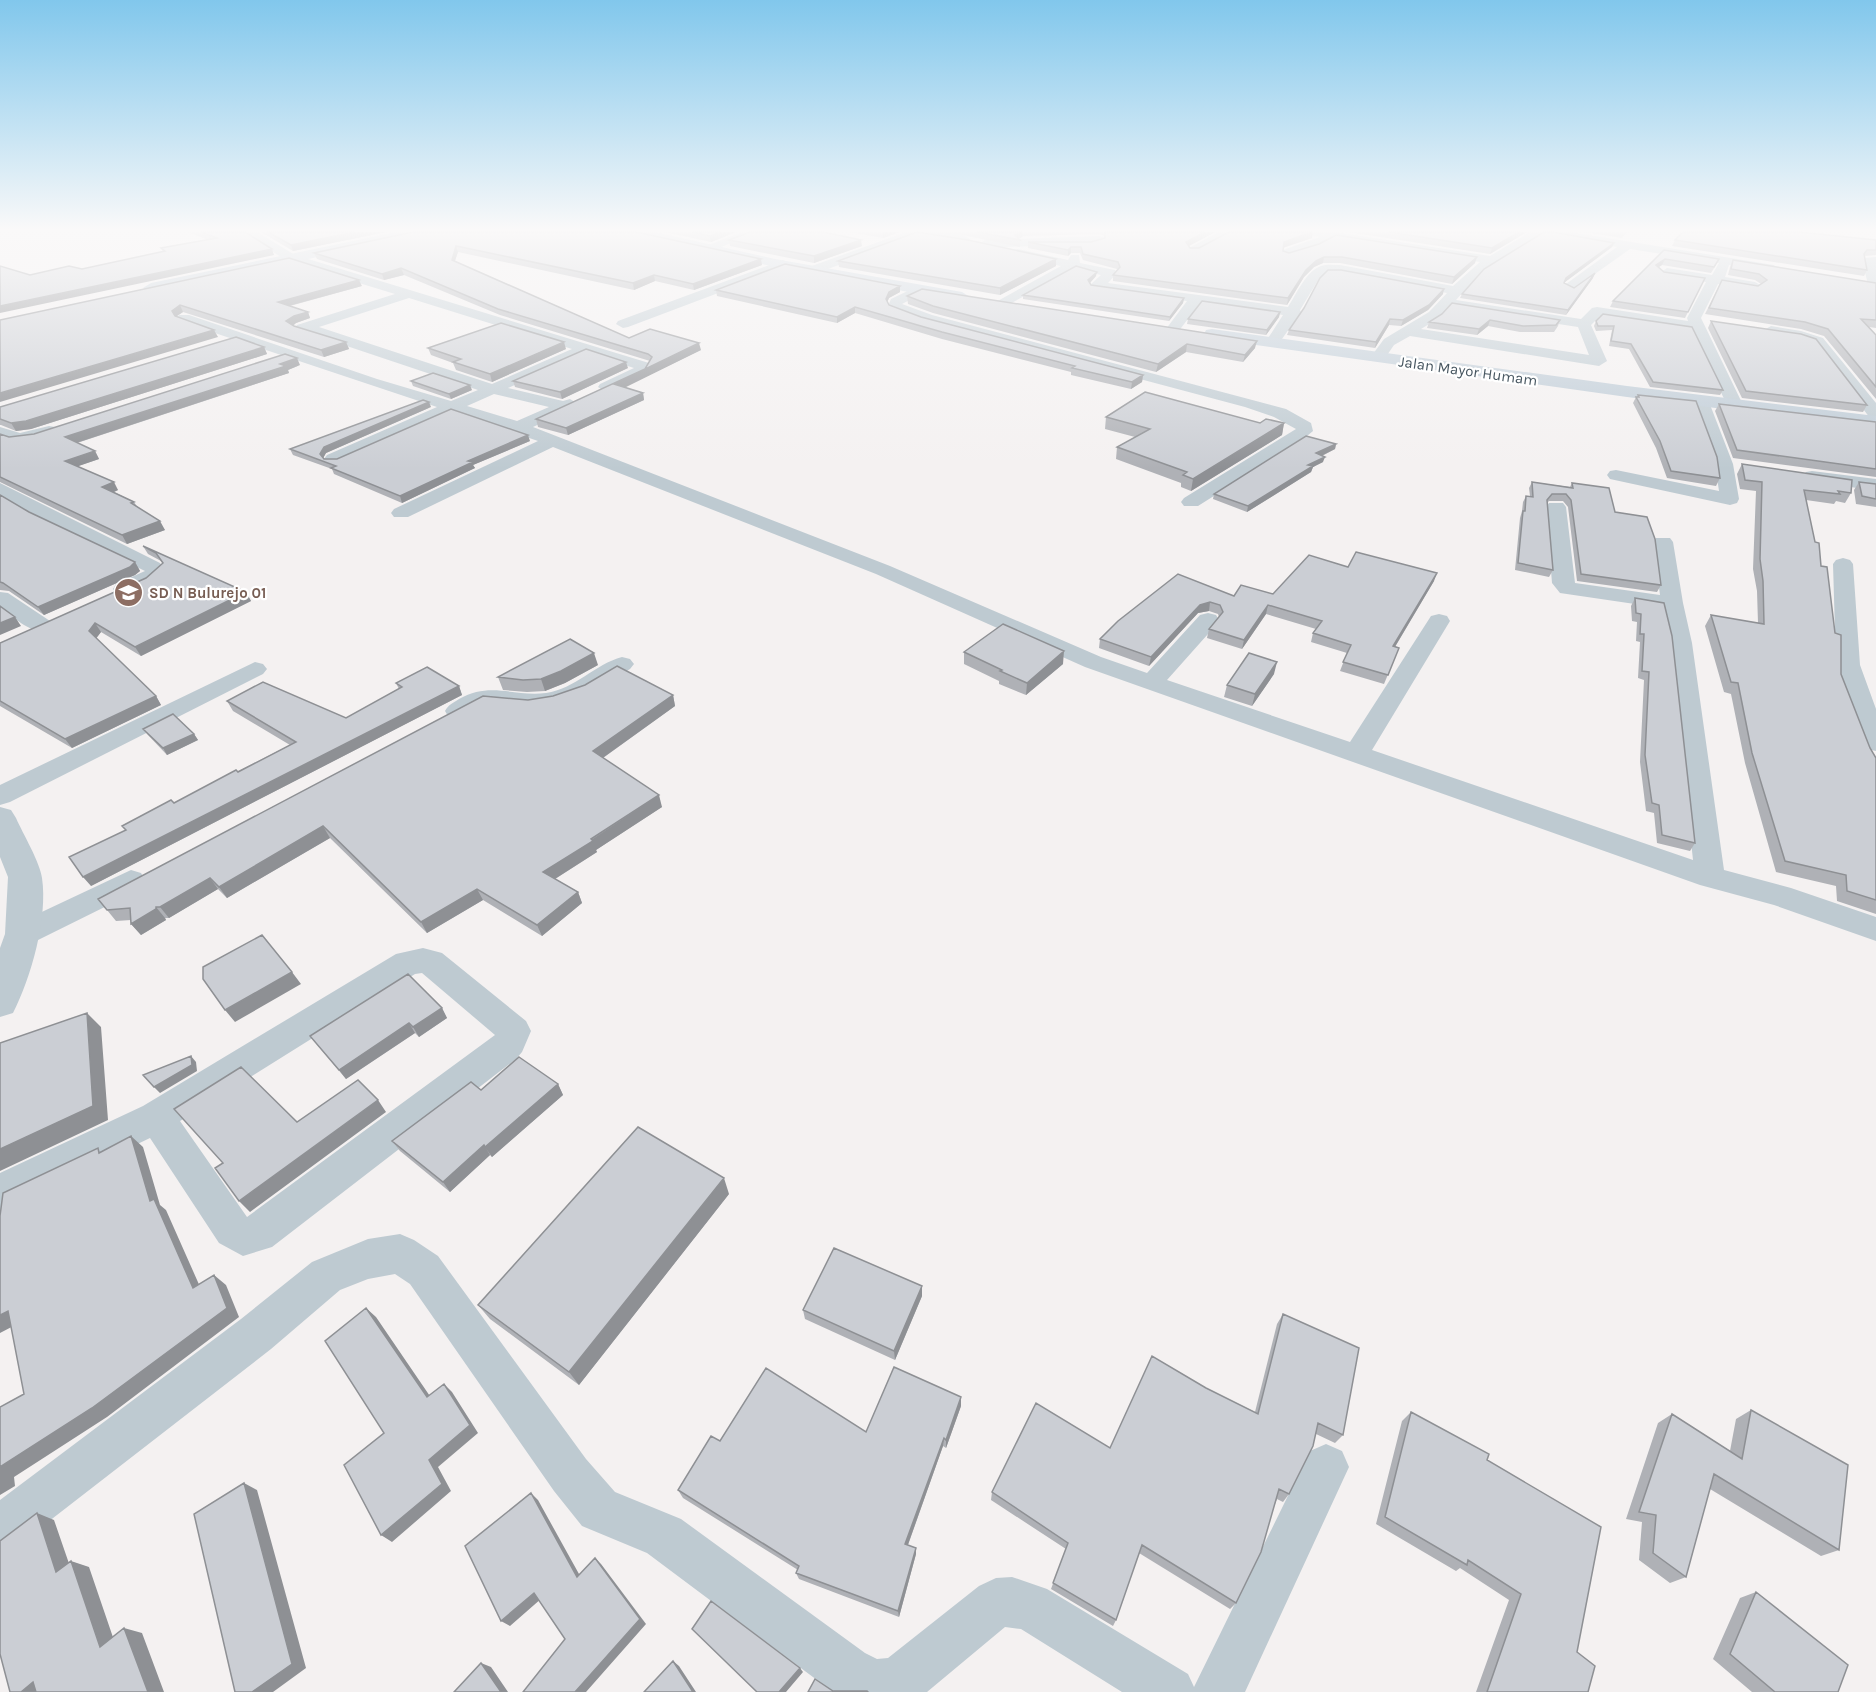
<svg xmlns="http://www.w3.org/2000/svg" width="1876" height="1692" font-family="Karla,sans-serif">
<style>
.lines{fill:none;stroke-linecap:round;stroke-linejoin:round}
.minor{fill:#becad1;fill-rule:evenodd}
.tertiary{fill:#becad1;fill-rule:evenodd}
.secondary{fill:#becbd6;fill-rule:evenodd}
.wall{fill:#afb1b6}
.shaded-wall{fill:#8e9094}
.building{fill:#cbced4;stroke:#8e9094;stroke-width:1.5}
.labels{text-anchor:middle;stroke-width:4.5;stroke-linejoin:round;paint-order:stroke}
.far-street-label{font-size:15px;fill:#475660;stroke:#fff}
.far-education-label{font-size:15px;font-weight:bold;fill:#785e54;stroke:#fff;text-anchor:start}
</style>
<rect width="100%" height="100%" fill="#f4f1f1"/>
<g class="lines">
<path class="minor" d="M243,232H257L295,255L649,363L652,366L645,374L606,392L598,387L600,384L634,368L587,353L508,388L563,401L570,399L578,404L576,407L533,427L890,566L1101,657L1147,673L1200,615L1208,613L1216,615L1219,620L1216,625L1167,680L1350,742L1431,616L1439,614L1447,616L1450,621L1372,750L1693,860L1670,643L1662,608L1560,593L1552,583L1546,507L1549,503H1563L1566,507L1575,583L1660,595L1653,542L1656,538H1670L1673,542L1683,603L1692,643L1724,870L1791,888L1876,917V941L1774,905L1700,885L1085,667L876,574L553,447L408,517H394L391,513L394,509L538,441L453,412L339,463H327L324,459L327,455L437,407L179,321L177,318L179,315H189L377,379L451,401L478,390L305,332L297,331L295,328L297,325L395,294L287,261ZM409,298L572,349L492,384L319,327ZM494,394L549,407L517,421L467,406Z
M742,232H759L711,251H703L701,248Z
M906,232C922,232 957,229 970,239L964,243L917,236L817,273L813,274L807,270L809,267Z
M1219,232H1234L1197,252H1189L1187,249Z
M1303,232H1335L1490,256L1530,232H1544L1481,272L1456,300L1581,319L1592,308L1597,307L1688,321L1687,318L1706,282L1667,276L1661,272L1667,268L1712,275L1719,263L1630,249L1571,291L1564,287L1566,284L1617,247L1550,235L1544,232H1570L1774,265L1776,268L1770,272L1729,265L1725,277L1755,282L1762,286L1755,290L1718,284L1701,318L1744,407L1736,412L1728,407L1691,330L1600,316L1591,325L1607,361L1599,366L1410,336L1394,345L1383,361H1373L1370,358L1384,339L1429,312L1447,293L1340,273H1326L1317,282L1300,310L1301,312L1277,346L1272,347L1265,343L1283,315L1200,303L1178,332L1173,333L1166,329L1187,301L1092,288L1090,285L1101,275L1074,269L1006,306L1001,307L994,303L1061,266L1014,256V250L1018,249L1068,260L1071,255H1079L1080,263L1115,270L1117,273L1108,283L1288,307C1296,295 1306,271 1321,266C1326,264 1334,265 1340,265L1453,286L1480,262L1334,239L1317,248L1287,257L1283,256V250L1320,237L1305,234ZM1449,307L1578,327L1589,355L1421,329L1439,318Z
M1099,236L1103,237V243L985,248L979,244L985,240Z
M1876,257V288H1875L1868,284L1862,261L1864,258Z
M783,260L789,264L787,267L628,327L623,328L616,324L618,321Z
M918,286L925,290L923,293L902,304L932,315L1286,409L1311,423L1313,431L1301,441L1198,506H1184L1181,502L1184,498L1296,429L1274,417L1245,407L922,321L890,309L888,306L891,299Z
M1771,326L1801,331L1823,338L1876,403V419L1870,418L1813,344L1766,333L1764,330Z
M1701,397L1709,402L1733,464L1739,499L1737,503L1730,505L1610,479L1607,475L1610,471L1616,470L1719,491L1715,464L1693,402Z
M49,426L55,427L58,431L55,435L19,443L0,438V427L20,433Z
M1812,471L1876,479V491L1806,480L1803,476L1806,472Z
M0,483L160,563L166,571C157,585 133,598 116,594L113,589L116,584L145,571L36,518L0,497Z
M1843,558L1850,560L1853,564L1860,665L1876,709V751L1867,749L1863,743L1836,665L1833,564L1836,560Z
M0,592L8,593L50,621L53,626L50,631C32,635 15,618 0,608Z
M622,657L630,659L634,664L630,669C602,686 572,708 537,708C522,708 506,702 491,704C474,706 467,721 448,716L445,711C448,705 453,703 459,699C491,681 513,697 546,693C575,689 595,664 622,657Z
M255,662L263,664L267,669L263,674L10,802L0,805V785Z
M131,870L141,873L146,881L141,889L34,942L23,946L12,942L8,934L12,926Z
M423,948L442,953L526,1021L531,1031L522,1052L516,1059L272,1247L243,1256L219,1243L150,1138L0,1210V1173L143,1106L396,954ZM422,973L495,1035L247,1217L180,1121L415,974Z
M400,1234L414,1240L438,1256L586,1459L615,1492L681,1519L865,1653L877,1659L888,1658L979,1586L996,1578L1012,1577L1047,1589L1188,1674L1194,1687L1310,1451L1326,1444L1342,1451L1349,1467L1245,1692H1122L1021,1629L1005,1627L927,1692H835L829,1689L647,1553L582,1526L554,1491L410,1284L395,1274L368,1279L340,1290L271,1349L17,1546L0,1553V1500L241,1319L312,1262L368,1239Z"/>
<path class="tertiary" d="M0,807L11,810L16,818C23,834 40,862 42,878C48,918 31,978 13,1013L0,1017V948L5,934L8,877L0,857Z"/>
<path class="secondary" d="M396,232H421L414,236L151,293L143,288L151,283Z
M631,232H655L775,259L962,292L970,297L962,302L775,267L638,236Z
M1212,329L1627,386L1876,416V428L1627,397L1206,338L1204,334L1206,330Z"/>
</g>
<path class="wall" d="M188,232H245L274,255L30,275L82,269L163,252L161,248L208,240Z
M261,232H386L293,251Z
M636,232L762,265L694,290L655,281L634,290L458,252L455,261L629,338L701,350L624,387L643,393L644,400L568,435L538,427L536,419L645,369L650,361L500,315L404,275L384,280L317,259L314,253Z
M665,232H736L711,242Z
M850,232H900L883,238Z
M948,232H1215L1189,246L1190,248L1312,238L1283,248V251L1289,253L1475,263L1452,284L1340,263H1323L1314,267L1304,277L1287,305L1113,281V275L1117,270V269L1083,260L1080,253H1071L1068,256L1028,248V242H1091L1105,239V236L1099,234L1023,236L1018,239L1020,240V247Z
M1348,232H1527L1490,254Z
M1584,232H1627L1622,238Z
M729,240L862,246L814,263L730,246Z
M1675,240H1876V255L1864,256L1867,270L1864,276L1672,246Z
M1614,243L1612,247L1565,282L1564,283L1574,288L1593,278L1566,315L1460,298L1462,294Z
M1664,250L1716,265L1711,273L1662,265L1659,267L1664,272L1705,278L1685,318L1610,307L1613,301Z
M1056,259V266L1000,295L839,267L838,261Z
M1733,260L1876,283V328L1869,327L1876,335V399L1824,336L1801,329L1705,314L1722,280L1758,286L1761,284L1755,280L1728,275L1730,267Z
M1096,276L1090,283L1091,285L1184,298L1183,303L1169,321L1023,299V295Z
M362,286L290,306L308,312L310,318L296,323L293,326L346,342L349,349L324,357L183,312L176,317L218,337L0,320Z
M716,290L900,292L889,298L887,302L889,305L921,317L1143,375L1142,382L1131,389L1071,375V372L942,339L855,313L837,323L717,296Z
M1443,294L1428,310L1401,326L1389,325L1375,348L1287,335L1289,330Z
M907,296L1255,348L1243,362L1186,352L1156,372L933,313L908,304Z
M1280,312L1279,317L1266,335L1187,324L1188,319Z
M1442,314L1560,320L1558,326L1554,332H1520L1488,326L1477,335L1427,328L1429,322Z
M1603,314L1723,390L1720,395L1650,387L1629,349L1609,346L1612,330L1596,331L1594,326L1596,321Z
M1711,321L1867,405L1863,412L1742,398L1708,328Z
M264,347L267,354L31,429L16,431L1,425H0V407Z
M428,348L566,349L492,382L456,370L453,363L431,355Z
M300,365L288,370L289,373L77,443L95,451L99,459L78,466L118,490L114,492L134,502L138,508L165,530L127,544L0,482V434L9,437L34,434Z
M628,368L562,399L515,387L513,381Z
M411,381L472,390L451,399L413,386Z
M1638,395L1720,478L1716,486L1667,478L1656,448L1633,403L1636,397H1637Z
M1719,404L1876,422V477L1733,458L1715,411Z
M431,407L326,453L323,458L324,459H337L530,441L473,465L475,468L402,503L334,474L332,469L293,455L290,449Z
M1106,417L1260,423H1284L1282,435L1191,491L1181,487V483L1116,459L1117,447L1135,437L1105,429Z
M1336,444L1335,449L1322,456L1323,462L1313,467L1311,472L1247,512L1213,499L1214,494Z
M1742,464L1851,493L1845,503L1836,501L1834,504L1806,500L1815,542L1821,566L1835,633L1841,674L1870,748L1876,758V914L1837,901L1836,886L1776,872L1745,763L1731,694L1724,692L1705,626L1711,615L1758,623L1757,591L1753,569L1756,491L1740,489L1737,474Z
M1532,482L1570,487L1572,483L1615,512L1661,585L1657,592L1577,581L1568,507L1563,501H1549L1547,503L1553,570L1549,577L1515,570L1520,518L1522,511L1523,502L1526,496H1530L1529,488Z
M1859,482L1876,484V507L1856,504L1854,490Z
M0,495L29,512L135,562L140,571L135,575L44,615L9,591L0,590Z
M143,546L246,592L251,601L141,656L101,632L96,638L156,696L161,705L72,748L0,706V643L146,578L163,563L161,561L148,554Z
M1348,567L1434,581L1395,647L1399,648L1384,684L1340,671L1347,653L1311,642L1313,633L1316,629L1266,614L1242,649L1207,638L1209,629L1219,617L1218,614L1209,611L1198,613L1149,666L1099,648L1100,639L1118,621L1234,596L1273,594Z
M1635,598L1664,603L1695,843L1690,851L1657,843L1654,813L1646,811L1640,762L1644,680L1638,678L1640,642L1636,641L1637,622L1632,621L1631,606Z
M964,652L1063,664L1026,695L999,684V681L964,664Z
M598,665L565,683L545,691L527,692L503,690L498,677Z
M1274,674L1252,706L1224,697L1227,685Z
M396,683L459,686L462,695L91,886L125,830L122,826L174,803L290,745L233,711L227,701L346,718L399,689Z
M673,695L675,706L603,758L662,807L596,850L597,852L555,879L578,892L582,903L542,936L483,900L427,933L330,838L227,898L218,889L169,918H165L166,920L141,935L131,924V920L116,921L107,910L528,700Z
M143,729L194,734L198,740L167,755L148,735Z
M442,1008L447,1018L419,1037L415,1033L346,1079L310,1036Z
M558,1084L563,1095L492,1157L490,1155L450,1192L400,1151L392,1141L481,1090Z
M729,1194L579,1385L490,1319L478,1305Z
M922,1286V1296L895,1360L805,1319L803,1310Z
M1283,1314L1343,1435L1335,1443L1316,1434L1289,1494L1283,1502L1277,1499L1236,1603L1230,1609L1139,1553L1116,1620L1113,1626L1051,1589L1066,1549L991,1500L992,1492L1110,1448L1206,1388L1255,1412L1277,1324Z
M961,1406L946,1448L943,1446L908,1545L916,1554L899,1617L799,1579L796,1573L798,1570L683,1498L678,1490L720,1441L866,1432Z
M1751,1410L1839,1550L1821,1556L1710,1489L1686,1577L1670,1583L1639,1560L1642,1522L1626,1519L1658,1423L1672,1414L1730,1451L1736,1419Z
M1411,1412L1487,1460L1577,1652L1588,1692H1476L1509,1600L1460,1568L1456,1571L1376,1524L1402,1421Z
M1756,1592L1838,1692H1752L1713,1659L1740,1598Z"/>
<path class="shaded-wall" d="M355,232H386L293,251L291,245Z
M720,232H736L711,242L710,236Z
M883,232H900L883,238Z
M1020,232H1023V236L1017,240L1015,235Z
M1205,232H1215L1185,248L1186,242Z
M1313,232L1312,238L1282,248L1284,242Z
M1519,232H1527L1490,254L1492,248Z
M861,240L862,246L814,263V256Z
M1614,243L1612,247L1565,282L1562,288L1566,278Z
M456,246L458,252L453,266L452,260Z
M1071,247V253L1068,256V250Z
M272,249L274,255L0,313V306Z
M1324,257L1323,263L1314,267L1304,277L1287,305L1288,298L1306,270L1316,261Z
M1477,257L1475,263L1452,284L1454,277Z
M761,259L762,265L694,290L693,284Z
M1056,259V266L1000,295V288Z
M1665,259L1662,265L1654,270L1656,265Z
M401,268L404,275L384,280L382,274Z
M1097,272L1096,276L1088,285V280Z
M1595,273L1593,278L1566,315L1568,310Z
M654,275L655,281L634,290L633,283Z
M359,280L362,286L281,308L278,302Z
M900,286V292L889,298L886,305V299L889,292Z
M1444,289L1443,294L1428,310L1401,326L1403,320Z
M1184,298L1183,303L1169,321L1170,317Z
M180,305L183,312L175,317L172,311Z
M855,307V313L837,323V317Z
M308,312L310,318L296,323L289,328L286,321L294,316Z
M1280,312L1279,317L1266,335L1267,330Z
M1390,319L1389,325L1375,348L1376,342Z
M1490,320L1488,326L1477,335L1479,329Z
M214,330L218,337L0,402V393Z
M1257,341L1255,348L1243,362L1245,355Z
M346,342L349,349L324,357L321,350Z
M564,342L566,349L492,382L490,374Z
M699,343L701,350L616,392L614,384Z
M1187,344L1186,352L1156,372L1158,364Z
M264,347L267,354L31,429L16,431L11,423Z
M297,358L300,365L288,370L289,373L70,445L65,437Z
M626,362L628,368L562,399L560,392Z
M1143,375L1142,382L1131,389L1132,382Z
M470,385L472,390L451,399L449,394Z
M643,393L644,400L568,435L566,428Z
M429,402L431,407L326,453L322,460L320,454L324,447Z
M1284,423L1282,435L1191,491L1193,479Z
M528,435L530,441L473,465L475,468L402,503L400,496L468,461Z
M1336,444L1335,449L1315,459L1316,453Z
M95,451L99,459L70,469L65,461Z
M1325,457L1323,462L1313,467L1311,472L1247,512L1248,506L1308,465Z
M114,482L118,490L107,495L102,487Z
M160,521L165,530L127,544L122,535Z
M135,562L140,571L135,575L44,615L38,607Z
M1437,573L1434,581L1390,655L1393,646Z
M246,592L251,601L141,656L135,647Z
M1210,602L1209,611L1198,613L1149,666L1151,657L1200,605Z
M1268,605L1266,614L1242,649L1244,640Z
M15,617L21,626L0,635V623Z
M95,623L101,632L95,640L89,631Z
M1064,651L1063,664L1026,695L1027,683Z
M594,653L598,665L565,683L545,691L541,679Z
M1277,662L1274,674L1252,706L1255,694Z
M459,686L462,695L91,886L83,877Z
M673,695L675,706L597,762L593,751Z
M156,696L161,705L72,748L65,739Z
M194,734L198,740L167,755L163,748Z
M659,795L662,807L596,850L597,852L547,884L543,872Z
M323,826L330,838L227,898L219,887Z
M210,878L218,889L169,918L160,907Z
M477,889L483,900L427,933L421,922Z
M578,892L582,903L542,936L537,925Z
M156,907L165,918L166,920L141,935L131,924Z
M292,972L301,984L235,1022L225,1010Z
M442,1008L447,1018L419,1037L413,1027Z
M87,1013L101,1027L108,1120L0,1171V1149Z
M409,1023L415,1033L346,1079L339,1070Z
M191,1056L196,1062L197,1071L160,1093L154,1087Z
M558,1084L563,1095L492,1157L485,1147Z
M378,1100L386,1112L250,1212L239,1201Z
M131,1136L143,1147L160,1205L166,1210L205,1298L193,1288L150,1201Z
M484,1145L490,1155L450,1192L443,1182Z
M724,1178L729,1194L579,1385L569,1372Z
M214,1275L226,1285L239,1317L107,1417L14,1477L15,1486L0,1495V1467Z
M922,1286V1296L895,1360L894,1351Z
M366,1308L376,1317L436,1405L427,1397Z
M8,1311L23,1321L0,1333V1315Z
M444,1384L452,1392L478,1433L438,1467L451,1491L392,1542L381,1535L429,1460Z
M961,1397V1406L946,1448V1440Z
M944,1438L943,1446L906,1550L905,1544Z
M244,1483L257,1490L306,1668L273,1692H252Z
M531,1493L538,1500L584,1583L577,1577Z
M37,1513L54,1520L74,1578L56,1572Z
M916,1548V1554L899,1617L898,1611Z
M595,1558L601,1564L646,1624L586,1692H575Z
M71,1561L89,1567L118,1652L100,1647Z
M534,1593L542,1598L510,1626L501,1621Z
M124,1628L142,1633L164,1692H148Z
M673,1661L679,1666L696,1692H693Z
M481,1663L491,1667L508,1692H501Z
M800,1668L803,1672L786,1692H779Z
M33,1682L46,1692H21Z"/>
<path class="building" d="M201,232H245L272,249L0,306V266L30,275L69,266L82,269L165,251L161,248L217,238Z
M268,232H355L291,245Z
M413,232H636L761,259L693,284L654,275L633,283L456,246L452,260L629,338L650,329L699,343L614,384L643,393L566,428L536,419L645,369L652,357L648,354L498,309L401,268L382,274L314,253Z
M692,232H720L710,236Z
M750,232H823L861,240L814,256L729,240Z
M917,232L968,240L1056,259L1000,288L838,261Z
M977,232H1020L1015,235L1020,240Z
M1105,232H1205L1186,242L1190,248H1199L1229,232H1312L1284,242L1283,251L1289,253L1319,244L1336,235L1477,257L1454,277L1342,257H1324L1316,261L1306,270L1288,298L1113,275L1120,267L1118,262L1083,254L1081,247H1071L1068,250L1028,242H1091L1105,238Z
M1389,232H1519L1492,248Z
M1544,232H1553L1614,243L1566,278L1564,283L1574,288L1595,273L1568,310L1462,294L1484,269Z
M1683,232H1799L1876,240V250H1867L1864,254L1867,270L1675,240Z
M1664,250L1719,259L1714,267L1665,259L1656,265L1664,272L1705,278L1688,312L1613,301Z
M289,258L359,280L278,302L308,312L294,316L286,321L294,326L346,342L321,350L180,305L172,311L175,316L214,330L0,393V320Z
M1733,260L1876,283V320L1861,319L1876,335V387L1828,329L1805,322L1709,308L1722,280L1758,286L1767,280L1759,274L1731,269Z
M785,264L900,286L889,292L886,299L889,305L921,317L1143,375L1132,382L1072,368L1075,366L942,332L855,307L837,317L716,290Z
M1076,266L1097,272L1088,280L1091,285L1184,298L1170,317L1023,295Z
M1328,270H1341L1444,289L1429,305L1403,320L1390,319L1376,342L1289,330L1304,308L1320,278Z
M922,289L1257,341L1245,355L1187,344L1158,364L933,306L907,296Z
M1202,301L1280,312L1267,330L1188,319Z
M1452,303L1560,320L1556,325L1523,326L1490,320L1479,329L1429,322L1442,314Z
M1603,314L1692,327L1723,390L1653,382L1631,344L1611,341L1614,326H1598L1596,321Z
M1711,321L1801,334L1816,339L1867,405L1746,391Z
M501,323L564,342L490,374L453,362L461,359L428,348Z
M236,337L264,347L26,421L11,423L0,419V407Z
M586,349L626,362L560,392L513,381Z
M285,354L297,358L280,364L286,366L65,437L95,451L65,461L114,482L102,487L134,502L131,503L160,521L122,535L0,477V434L9,437L34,434Z
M433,373L470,385L449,394L411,381Z
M1145,392L1260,423L1266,419L1284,423L1193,479L1183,475L1187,472L1117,447L1150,429L1106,417Z
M1638,395L1696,401L1717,457L1720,478L1671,471L1660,441L1636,397H1639Z
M423,400L429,402L324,447L320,454L324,459H337L451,409L528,435L468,461L473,462L400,496L331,468L336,466L290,449Z
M1719,404L1876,422V469L1737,450Z
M1306,436L1336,444L1316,453L1325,457L1308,465L1313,466L1248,506L1214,494Z
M1742,464L1852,480L1851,493L1838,491L1840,494L1804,490L1815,542L1819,543L1821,566L1827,567L1835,633L1841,635V674L1870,748L1876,758V900L1847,891L1846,875L1785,861L1752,753L1738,683L1731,682L1711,615L1764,624L1763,581L1760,559L1762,482L1745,480Z
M1532,482L1573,488L1572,483L1609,488L1615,512L1647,517L1655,539L1661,585L1581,574L1571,500L1566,494H1552L1547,500L1553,570L1518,563L1523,511H1525L1526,496L1533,497Z
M1859,482L1876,484V499L1862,496Z
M0,495L29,512L135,562L130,567L38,607L3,583L0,582Z
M143,546L246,592L135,647L95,623L89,631L156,696L65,739L0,701V643L146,578L163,563L156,553Z
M1356,552L1437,573L1393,646L1399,648L1388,675L1343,662L1351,645L1313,633L1322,621L1268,605L1244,640L1209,629L1223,612L1220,605L1210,602L1200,605L1151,657L1100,639L1118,621L1178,574L1234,596L1241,585L1273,594L1309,555L1348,567Z
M1635,598L1664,603L1672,636L1695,843L1662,835L1659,805L1652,803L1645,755L1649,672L1642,671L1644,634H1640L1641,614L1636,613Z
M0,606L15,617L0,623Z
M1003,624L1064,651L1027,683L1000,671L1002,670L964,652Z
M570,639L594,653L561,671L541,679L523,680L498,677Z
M1249,653L1277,662L1255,694L1227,685Z
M617,666L673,695L593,751L659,795L591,839L593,841L543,872L578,892L537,925L477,889L421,922L323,826L219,887L210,878L160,907H156V909L131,924L130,908L107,910L98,899L483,696L528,700L553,696L585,685Z
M427,667L459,686L83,877L69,857L126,830L122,826L171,800L174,803L236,770L238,772L296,742L227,701L263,682L346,718L402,687L396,683Z
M173,714L194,734L163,748L143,729Z
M262,935L292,972L225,1010L203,979V967Z
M408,974L442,1008L413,1027L409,1023L339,1070L310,1036Z
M87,1013L93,1106L0,1149V1043Z
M191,1056L192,1065L154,1087L143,1075Z
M519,1057L558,1084L485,1147L484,1145L443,1182L392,1141L471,1082L481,1090Z
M241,1067L297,1122L358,1080L378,1100L239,1201L215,1168L223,1163L174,1109Z
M638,1127L724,1178L569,1372L478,1305Z
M131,1136L150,1201L154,1199L193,1288L214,1275L227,1308L92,1408L0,1467V1407L24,1394L8,1311L0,1315V1216L3,1193L98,1148L99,1153Z
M834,1248L922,1286L894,1351L803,1310Z
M366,1308L427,1397L444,1384L470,1425L429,1460L442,1484L381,1535L344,1465L384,1433L325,1341Z
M1283,1314L1359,1348L1343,1435L1318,1423L1313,1446L1289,1494L1279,1489L1261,1552L1236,1603L1142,1545L1116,1620L1053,1583L1068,1543L992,1492L1036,1403L1110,1448L1152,1356L1206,1388L1258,1414Z
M894,1367L961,1397L946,1440L944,1438L905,1544L916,1548L898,1611L796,1573L799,1566L678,1490L711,1436L720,1441L766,1368L866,1432Z
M1751,1410L1848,1465L1839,1550L1714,1474L1686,1577L1653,1553L1656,1515L1639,1512L1672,1414L1742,1459Z
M1411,1412L1489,1454L1487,1460L1601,1527L1577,1652L1595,1666L1588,1692H1487L1521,1594L1468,1560L1467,1565L1385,1517Z
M244,1483L292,1664L252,1692H235L194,1514Z
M531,1493L577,1577L595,1558L640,1619L575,1692H523L565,1639L534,1593L501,1621L465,1546Z
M37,1513L56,1572L71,1561L100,1647L124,1628L148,1692H36L33,1682L21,1692H10L0,1654V1541Z
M1756,1592L1848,1665L1838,1692H1775L1730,1654Z
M711,1601L800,1668L779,1692H757L692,1629Z
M673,1661L693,1692H644Z
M481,1663L501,1692H454Z
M815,1679L833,1691H867L868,1692H808Z"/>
<linearGradient id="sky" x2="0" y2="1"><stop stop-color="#81c7ec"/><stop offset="0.49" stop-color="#faf9f9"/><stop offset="1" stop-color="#faf9f9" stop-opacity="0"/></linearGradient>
<rect width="1876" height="469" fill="url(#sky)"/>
<defs>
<symbol id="school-disc" viewBox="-11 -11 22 22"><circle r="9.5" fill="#8d6e63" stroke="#fff"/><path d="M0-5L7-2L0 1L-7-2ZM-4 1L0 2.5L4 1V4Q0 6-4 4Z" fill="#fff"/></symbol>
</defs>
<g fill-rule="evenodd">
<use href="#school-disc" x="112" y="576" width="33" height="33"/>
</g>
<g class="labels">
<g class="far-street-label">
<text transform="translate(1468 371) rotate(8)" y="5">Jalan Mayor Humam</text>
</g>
<g class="far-education-label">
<text x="149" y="598">SD N Bulurejo 01</text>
</g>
</g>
</svg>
